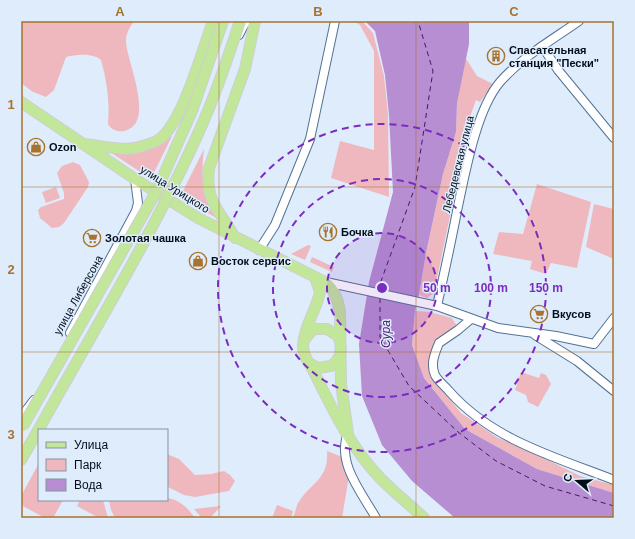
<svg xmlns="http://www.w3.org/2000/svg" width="635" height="539" font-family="Helvetica,sans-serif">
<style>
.green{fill:#efb8be}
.water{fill:#b68ed1}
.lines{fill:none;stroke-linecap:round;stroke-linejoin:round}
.ferry{stroke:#491665;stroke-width:1;stroke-dasharray:5 4;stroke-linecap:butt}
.minor-casing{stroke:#527294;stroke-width:10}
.major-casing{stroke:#cdcfd1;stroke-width:12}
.minor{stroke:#fff;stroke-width:8}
.major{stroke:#c2e79a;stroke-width:10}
.major-bridge-casing{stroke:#cdcfd1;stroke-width:12;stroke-linecap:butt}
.major-bridge{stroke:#c2e79a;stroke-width:10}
.grid{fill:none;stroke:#a8732c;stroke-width:1;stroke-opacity:0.55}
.ring{fill:none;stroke:#7b2cbf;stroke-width:2;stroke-dasharray:7 5}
.labels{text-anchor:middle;stroke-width:3;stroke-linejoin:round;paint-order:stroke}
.poi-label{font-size:11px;font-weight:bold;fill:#030e1b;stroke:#deecfc;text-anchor:start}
.street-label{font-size:11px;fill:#030e1b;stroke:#deecfc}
.water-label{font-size:12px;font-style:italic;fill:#491665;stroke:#deecfc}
.centre{fill:#7b2cbf;stroke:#deecfc;stroke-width:2}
.ring-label{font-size:12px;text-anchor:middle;font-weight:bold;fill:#7b2cbf;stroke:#deecfc;stroke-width:3;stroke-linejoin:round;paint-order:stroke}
.neatline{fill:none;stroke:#a8732c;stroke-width:1.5}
.grid-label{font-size:13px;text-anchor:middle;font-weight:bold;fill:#a8732c}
</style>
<rect width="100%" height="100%" fill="#deecfc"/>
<path class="green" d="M21,21H134C130,27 126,33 126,41C126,60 157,124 124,131C118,132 111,130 108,124C110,102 107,82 101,60C94,53 76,54 66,57L54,90L46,97L33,92L21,83Z
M354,21H362L373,33L384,76L388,114L389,197L331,178L340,141L374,150V51L360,25Z
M465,57L477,76L493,84L480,102L476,100L471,114L434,293L427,298L419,295L426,253L443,174L456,132L457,103Z
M172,136L151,179L107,150L142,152Z
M204,149C200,181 204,193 220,220L180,197Z
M73,162L80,165L89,182L88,187L64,223L59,227L52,228L40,218L38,210L41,207L64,199V193L57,173L62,166Z
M537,184L591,202L577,268L551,263L546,274L530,269L532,261L493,254L499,232L523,234Z
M56,187L60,198L46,203L42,192Z
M594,204L614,209V259L586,247Z
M308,245L311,246L305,260L291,254Z
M312,257L334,267L332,272L310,262Z
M415,311L430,312L452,318L457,326L437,340L431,351L429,364L433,378L461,413L498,438L524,448L580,476L614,485V493L537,469L465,429L424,378L412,345Z
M521,372L539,378L541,373L546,375L551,384L538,407L528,402L526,395L515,390Z
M327,451L345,458L350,470L342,518H293C295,513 296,507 298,503C311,482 329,480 327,451Z
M167,454L179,459L195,475L211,474L224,471L230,475L235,481L229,491L195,497L184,495L168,487Z
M39,463V500H63L53,518H45L21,505V496Z
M167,498C180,500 188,508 195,518H115L111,510L109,500H167Z
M80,500H103L108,518H99L77,506Z
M277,505L293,511L291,518H272Z
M221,506L210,518H202L194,509Z"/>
<path class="water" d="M365,21H469V44L457,103L456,132L443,174L426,253L419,295L415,311L412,345L424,378L465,429L537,469L614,493V518H455L412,481L382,445L362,396L359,344L369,282L393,192L389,115L385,75L375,31Z"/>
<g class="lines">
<path class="ferry" d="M380,291V284L415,187L433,71L418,21
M380,298V337L409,386L458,432L496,461L545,486L614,506"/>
<defs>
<path id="minor" d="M239,35L246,21
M542,46L558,70L614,138
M259,250L275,225L310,139L335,21
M326,282L437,306L498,328L556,336L594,344L614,318
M437,306C444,274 451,243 457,211C465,174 476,110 500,82C522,57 552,40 579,21
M471,319L458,330L439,343C435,353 430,364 435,375C438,381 445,386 449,391C492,440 555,457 614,480
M70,333L136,211L138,203L135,179
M535,335L577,361L614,391
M21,417L34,400
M348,433C336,463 362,493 376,518"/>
<path id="major" d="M21,102L135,179L198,218L325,282C335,290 338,300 340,312L341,384L348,433
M83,144C100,145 119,151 135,148C143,146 155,143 161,138C184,118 202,51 213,21
M235,238C220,209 205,204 209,168L245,69L255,21
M315,277L320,292C316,311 304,326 303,346C303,358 311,364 315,374C333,411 352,449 381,479C395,493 410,505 424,518
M305,339L313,329H327L338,336C343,347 342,359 331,366L318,368L309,363
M21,460L36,434"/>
</defs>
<use href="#minor" class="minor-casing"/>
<use href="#major" class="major-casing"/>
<use href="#minor" class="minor"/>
<use href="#major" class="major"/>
<defs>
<path id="major-bridge" d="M23,426L156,192L192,111L223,21
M36,434C92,333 154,233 201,127C217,92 228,57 240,21"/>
</defs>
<use href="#major-bridge" class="major-bridge-casing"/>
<use href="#major-bridge" class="major-bridge"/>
</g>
<path class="grid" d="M219,21V518M416,21V518M21,187H614M21,352H614"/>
<circle cx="382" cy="288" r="55" fill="#7b2cbf" fill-opacity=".12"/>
<g class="ring">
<circle cx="382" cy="288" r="55"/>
<circle cx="382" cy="288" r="109"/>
<circle cx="382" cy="288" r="164"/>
</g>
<defs>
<symbol id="building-ring" viewBox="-11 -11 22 22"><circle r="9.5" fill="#deecfc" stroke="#a8732c" stroke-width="1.5"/><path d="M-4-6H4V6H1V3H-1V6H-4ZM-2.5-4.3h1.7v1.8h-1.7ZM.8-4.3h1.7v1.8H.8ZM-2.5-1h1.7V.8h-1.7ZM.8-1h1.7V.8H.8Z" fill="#a8732c"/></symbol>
<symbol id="shop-ring" viewBox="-11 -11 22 22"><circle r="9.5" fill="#deecfc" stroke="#a8732c" stroke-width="1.5"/><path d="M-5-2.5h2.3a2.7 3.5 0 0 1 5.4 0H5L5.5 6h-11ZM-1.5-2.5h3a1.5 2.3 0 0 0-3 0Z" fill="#a8732c"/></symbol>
<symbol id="restaurant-ring" viewBox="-11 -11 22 22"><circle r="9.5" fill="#deecfc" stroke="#a8732c" stroke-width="1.5"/><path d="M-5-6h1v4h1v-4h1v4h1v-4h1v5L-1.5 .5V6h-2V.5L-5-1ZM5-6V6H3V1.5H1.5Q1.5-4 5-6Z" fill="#a8732c"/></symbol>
<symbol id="supermarket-ring" viewBox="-11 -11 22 22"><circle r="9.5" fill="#deecfc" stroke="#a8732c" stroke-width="1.5"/><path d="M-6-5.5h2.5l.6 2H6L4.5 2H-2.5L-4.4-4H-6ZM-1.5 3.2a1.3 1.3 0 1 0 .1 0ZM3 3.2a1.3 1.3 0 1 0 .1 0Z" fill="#a8732c"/></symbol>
</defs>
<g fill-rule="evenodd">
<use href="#building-ring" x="486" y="46" width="20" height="20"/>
<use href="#shop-ring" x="26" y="137" width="20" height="20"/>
<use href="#restaurant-ring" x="318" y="222" width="20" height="20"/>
<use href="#supermarket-ring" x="82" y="228" width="20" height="20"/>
<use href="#shop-ring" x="188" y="251" width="20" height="20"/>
<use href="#supermarket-ring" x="529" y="304" width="20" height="20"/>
</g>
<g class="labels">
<g class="poi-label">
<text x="509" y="54">Спасательная<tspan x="509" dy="13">станция "Пески"</tspan></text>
<text x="49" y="151">Ozon</text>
<text x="341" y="236">Бочка</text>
<text x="105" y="242">Золотая чашка</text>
<text x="211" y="265">Восток сервис</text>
<text x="552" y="318">Вкусов</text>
</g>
<g class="street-label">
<text transform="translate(458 164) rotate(-76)" y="4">Лебедевская улица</text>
<text transform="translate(175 189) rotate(32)" y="4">улица Урицкого</text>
<text transform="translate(78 295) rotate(-61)" y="4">улица Либерсона</text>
</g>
<g class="water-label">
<text transform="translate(386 334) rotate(-90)" y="4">Сура</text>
</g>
</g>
<circle cx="382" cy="288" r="6" class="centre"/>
<g class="ring-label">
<text x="437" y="292">50 m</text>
<text x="491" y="292">100 m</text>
<text x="546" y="292">150 m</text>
</g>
<rect width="635" height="539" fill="none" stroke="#deecfc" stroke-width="44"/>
<rect x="38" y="429" width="130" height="72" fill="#deecfc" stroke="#8693a2"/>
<rect x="46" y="442" width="20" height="6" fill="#c2e79a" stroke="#8693a2"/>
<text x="74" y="449" font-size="12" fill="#030e1b">Улица</text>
<rect x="46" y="459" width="20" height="12" fill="#efb8be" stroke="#8693a2"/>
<text x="74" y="469" font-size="12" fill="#030e1b">Парк</text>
<rect x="46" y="479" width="20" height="12" fill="#b68ed1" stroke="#8693a2"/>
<text x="74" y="489" font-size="12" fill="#030e1b">Вода</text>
<g transform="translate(577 481) rotate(289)" stroke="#deecfc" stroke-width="3" paint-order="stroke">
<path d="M0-3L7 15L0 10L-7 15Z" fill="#030e1b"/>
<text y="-6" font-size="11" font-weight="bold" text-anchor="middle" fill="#030e1b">С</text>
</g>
<rect x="22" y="22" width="591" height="495" class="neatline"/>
<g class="grid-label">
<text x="120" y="16">A</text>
<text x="318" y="16">B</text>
<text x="514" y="16">C</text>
<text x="11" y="109">1</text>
<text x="11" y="274">2</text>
<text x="11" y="439">3</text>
</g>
</svg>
